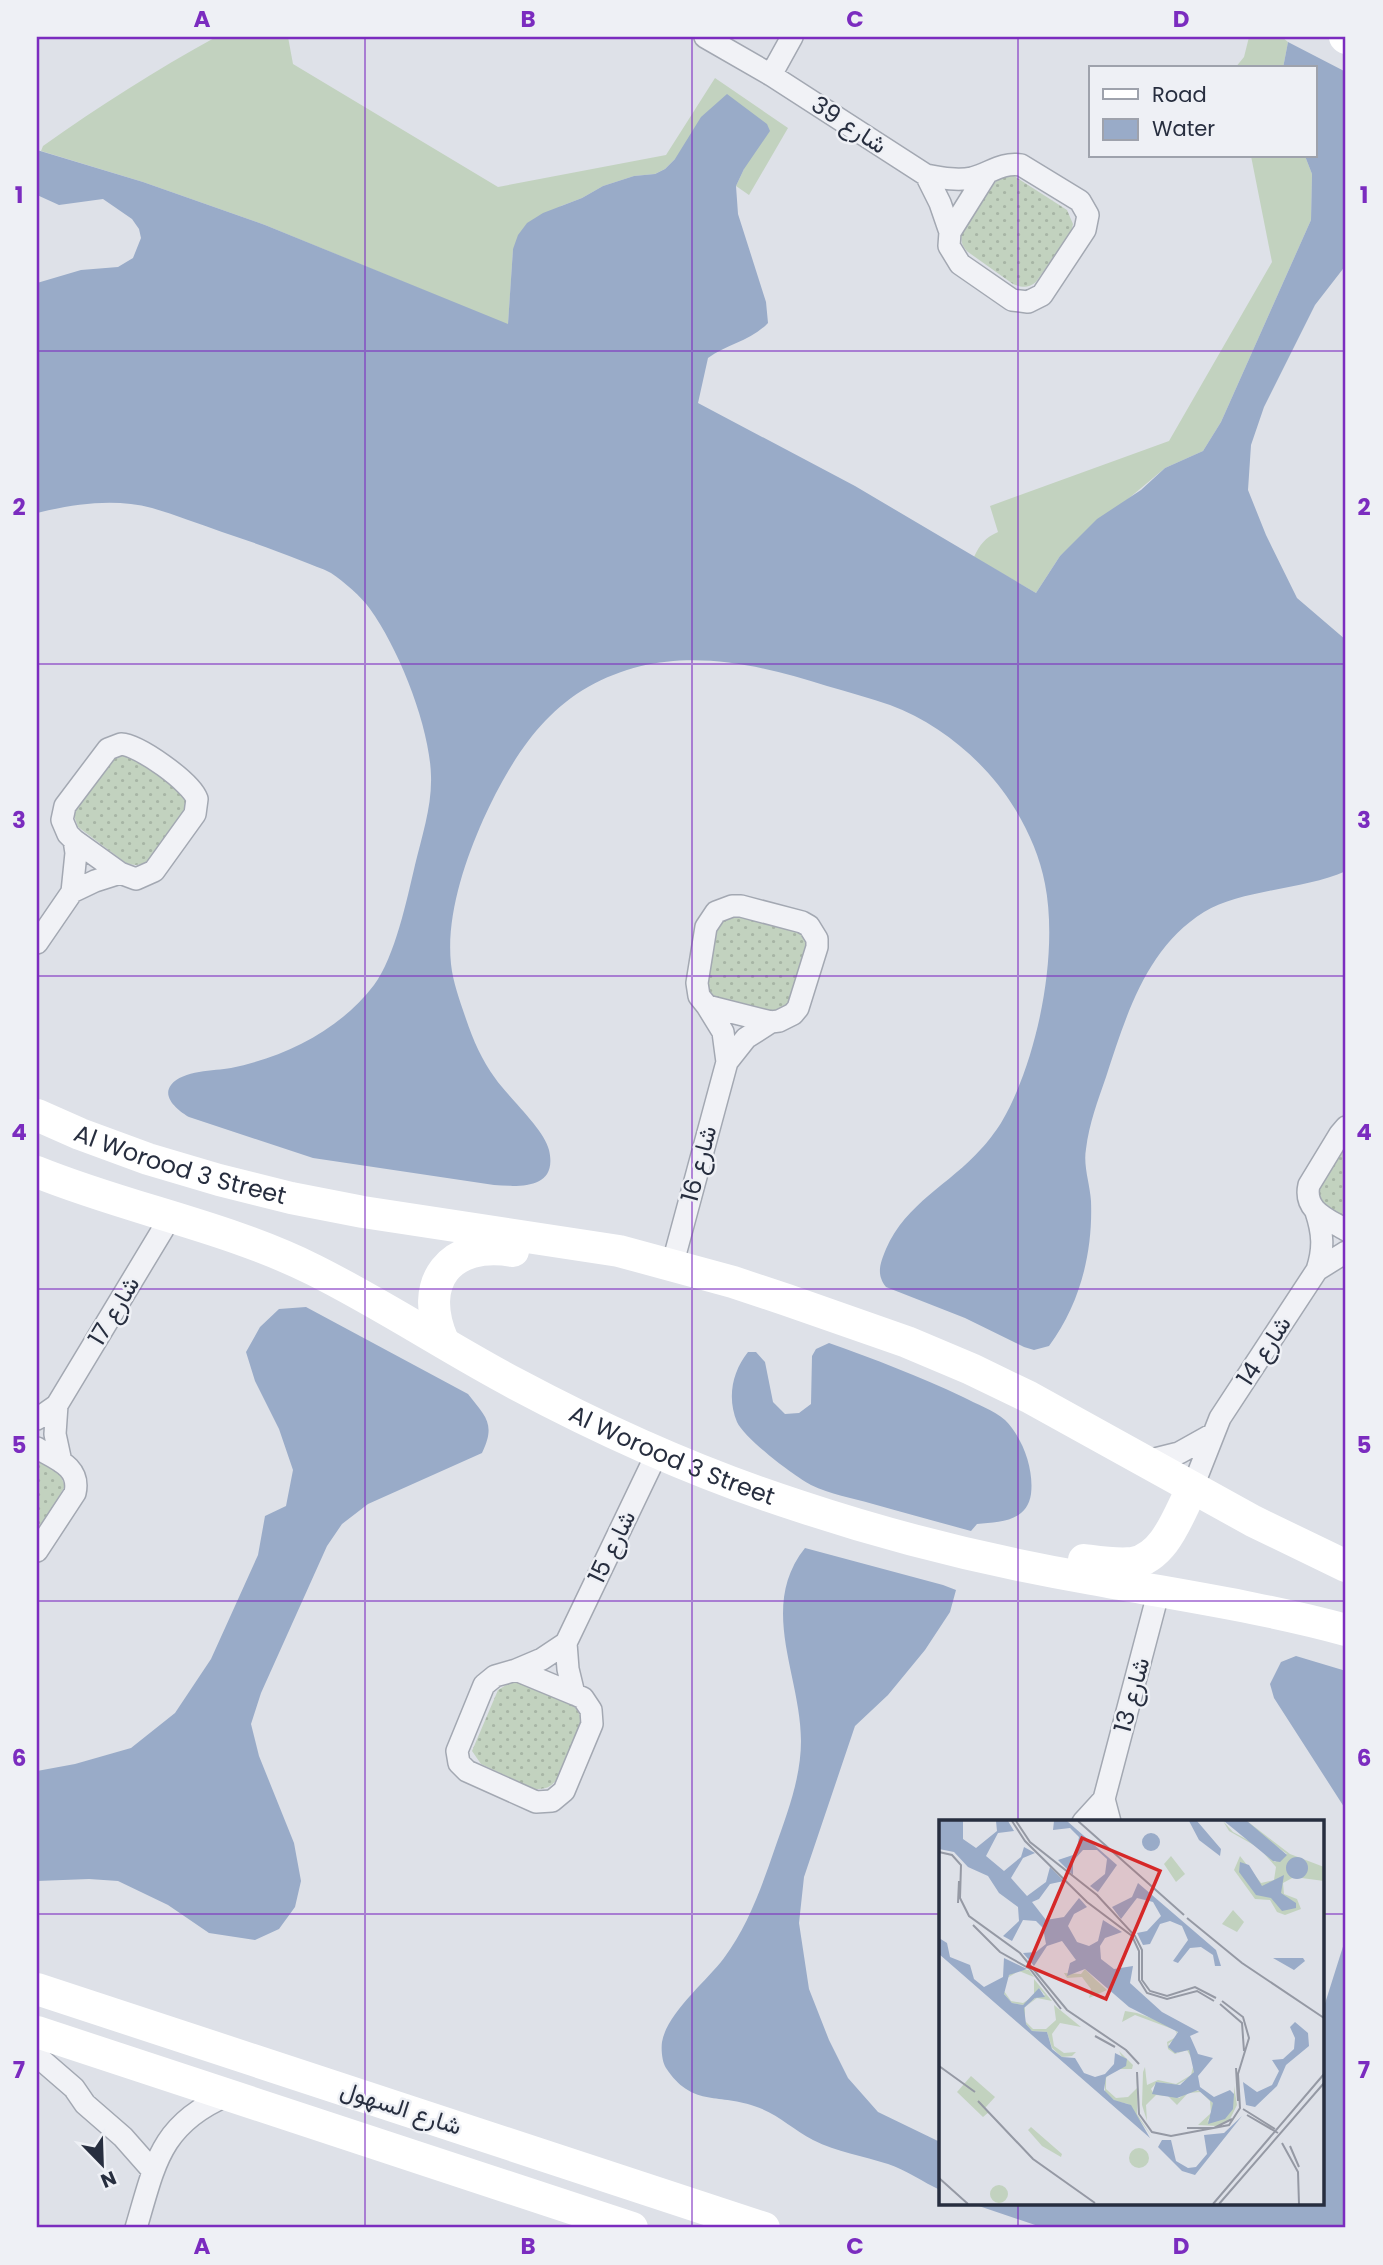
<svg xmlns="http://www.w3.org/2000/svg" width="1383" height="2265" font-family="Poppins,Vazirmatn,sans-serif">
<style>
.grass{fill:url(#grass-dots)}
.garden{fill:#c2d2bf}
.water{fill:#99abc8}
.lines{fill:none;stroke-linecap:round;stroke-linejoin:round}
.street-casing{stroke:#a3a8b2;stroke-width:24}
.street{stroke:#f1f2f6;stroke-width:21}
.secondary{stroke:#fff;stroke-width:32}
.grid{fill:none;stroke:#7b2cbf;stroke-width:2;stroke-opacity:0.55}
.labels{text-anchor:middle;stroke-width:5;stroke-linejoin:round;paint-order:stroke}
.street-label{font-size:24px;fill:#272e3f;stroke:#eef0f5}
.inset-road{fill:none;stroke:#9599a4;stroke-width:2}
.view{fill:#d62828;fill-opacity:0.15;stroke:#d62828;stroke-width:3.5}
.inset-edge{fill:none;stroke:#272e3f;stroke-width:3.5}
.neatline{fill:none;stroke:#7b2cbf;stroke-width:2.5}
.grid-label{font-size:23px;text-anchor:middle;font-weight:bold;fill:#7b2cbf}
</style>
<defs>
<pattern id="grass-dots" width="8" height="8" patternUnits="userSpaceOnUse" patternTransform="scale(1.75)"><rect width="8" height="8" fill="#c2d2bf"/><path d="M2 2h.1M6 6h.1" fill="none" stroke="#a7b5a5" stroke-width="1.8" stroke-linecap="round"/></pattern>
</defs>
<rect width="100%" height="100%" fill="#dee1e8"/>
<path class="grass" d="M1011,174L1067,210L1073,224L1071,232L1036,282C1028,288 1023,288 1013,284L968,252C961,245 960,239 963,229L997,180Z
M126,754L134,756L183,792C187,801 187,806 183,815L150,859C141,866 136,866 126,863L78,827L73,813L112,759Z
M732,912L798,927L807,940L791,1001L787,1008L770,1014L713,997L707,993L704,977L720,921Z
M1346,1139V1218L1324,1205L1317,1191Z
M37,1458L59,1472L65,1486L37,1534Z
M511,1682H519L575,1707C581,1715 582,1720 580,1729L557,1779C551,1788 545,1789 534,1789L481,1764L472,1751L498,1690Z"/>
<path class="garden" d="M216,37H288L293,64L498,187L666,155L715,78L788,128L749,195L736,186L744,169L675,159L665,169L655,174L634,176L603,186L582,198L561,206L513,249L508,325L265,225L143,182L41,151L43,146C99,106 156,70 216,37Z
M1249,37H1282L1288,42L1283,68H1235L1244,57Z
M1251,156H1305L1312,174L1311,220L1221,422L1203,451L1165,468L1060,556L1036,593L974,557C980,544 985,538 998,532L990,506L1169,441L1272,262Z"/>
<path class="water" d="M1288,42L1346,72V265L1315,305L1264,407L1251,445L1248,490L1266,535L1297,598L1346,640V871C1304,890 1242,889 1204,912C1146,948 1126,1016 1106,1077C1098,1100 1089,1124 1086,1149C1083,1166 1090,1184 1091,1201C1093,1253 1080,1304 1049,1346L1034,1350L1024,1347L965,1318L886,1287C876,1274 880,1264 886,1249C906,1203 949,1185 981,1149C988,1142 995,1132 1001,1123C1037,1062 1059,955 1045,884C1040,857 1029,832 1015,809C987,763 941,724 890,705C870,698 848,692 827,686C748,661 666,643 588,687C537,716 507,768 483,820C464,863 446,917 451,964C453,983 460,1001 466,1019C473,1040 482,1060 495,1078C508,1097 544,1129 549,1150C558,1189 521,1187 494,1185L313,1158L189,1117C180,1112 161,1098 171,1085C183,1070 214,1071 231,1068C285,1057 340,1030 374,985C395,957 407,899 415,865C422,836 432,806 431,776C430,727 399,649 370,609C361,596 344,582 331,573C322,568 311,565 302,561C275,550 249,541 222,532C199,524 176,515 152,508C114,498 74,504 37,513V283L81,270L118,267L133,258L141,238L139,229L132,219L103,199L59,205L37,195V150L143,182L265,225L508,324L513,249L518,235L527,223L543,213L582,198L603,186L634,176L655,174L665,169L675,159L701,117L727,94L767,124L770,131L744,169L736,186L738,214L766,302L768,323C751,341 727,344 708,358L698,403L855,486L1036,593L1060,556L1097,519L1141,490L1165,468L1203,451L1221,422L1311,220L1312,174L1305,156H1315V68H1283Z
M306,1307L468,1394C486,1417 496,1424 482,1453L368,1504L342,1524L327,1546L261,1693L251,1724L259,1756L294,1843L301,1881L295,1907L279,1929L255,1940L209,1933L168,1905L118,1881L89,1879L37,1881V1771L75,1764L131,1748L175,1713L211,1659L258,1555L265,1516L286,1506L293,1470L279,1429L255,1381L246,1352L260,1327L279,1309Z
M829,1343C874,1359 919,1376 963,1397C976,1404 994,1410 1005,1420C1023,1438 1034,1469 1031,1494C1027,1522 999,1522 977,1524L971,1531C938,1522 905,1513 873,1504C852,1498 830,1494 811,1485C794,1476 745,1439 737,1422C727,1398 732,1372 748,1352H756L765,1362L773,1402L785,1414L799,1413L811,1404L812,1356L816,1349Z
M805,1548L943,1585L956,1590L950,1612L925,1650L888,1695L855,1726L804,1877L799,1923L809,1989L829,2040L848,2078L878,2112L940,2142V2190C923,2182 906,2170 888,2164C863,2156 837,2152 813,2140C792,2129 777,2113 754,2106C716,2093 692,2107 666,2068C662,2062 661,2049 662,2042C667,2013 706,1982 724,1958C748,1926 762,1886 775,1848C787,1814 801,1778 801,1741C801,1675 758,1607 805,1548Z
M1296,1656L1346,1671V1810L1274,1698L1270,1684L1281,1662Z
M1346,1937V2228H1044L973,2204H1322V2013Z"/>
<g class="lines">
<defs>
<path id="street" d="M705,37L771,75L926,175C942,178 957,181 972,178C991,173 1001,162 1021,165L1080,201L1088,215L1085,230L1042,295L1028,302L1012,300L960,264L949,246L950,232L987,173
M771,75L792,37
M926,175L940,203L950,232
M121,744C139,745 191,782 197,799L195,814L154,871L136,879L120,873L74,840L68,834L62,820L65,806L108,749Z
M72,892L95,881L120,873
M732,906H741L802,922L809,926L817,939V947L798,1008L793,1014L779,1021L771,1022L707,1006L699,996L697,983L706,927L716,912Z
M37,943L72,892L76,853L74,840
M727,1062L746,1038L771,1022
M1346,1127L1340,1134L1309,1185C1303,1211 1328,1219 1346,1230
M672,1266L727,1062L723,1032L707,1006
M1317,1270L1346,1252
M57,1405L55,1434L61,1462
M37,1419L57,1405L171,1216
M37,1448C56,1459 81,1467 75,1493L37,1551
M1143,1462L1179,1453L1213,1434
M1192,1489L1220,1418L1317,1270C1324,1249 1323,1233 1316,1212
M566,1643L568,1669L574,1694
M516,1670L574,1694L583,1698L591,1710L592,1724L564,1791L552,1801L536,1802L467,1771L459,1763L457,1751L484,1685L495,1676Z
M516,1670L542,1659L566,1643L658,1451
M1083,1822L1104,1799
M1110,1822L1104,1799L1159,1590
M37,2056L74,2088L85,2104L123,2137L153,2171
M136,2228C155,2164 160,2124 228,2095"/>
</defs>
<use href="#street" class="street-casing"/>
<use href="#street" class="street"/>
<g class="secondary">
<path d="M1345,37L1346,38"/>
<path id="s1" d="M37,1115L80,1134L148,1159L219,1180L291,1198L363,1212L619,1251L733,1282L787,1300L907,1342L971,1369L1029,1397L1253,1521L1346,1566"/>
<path id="s2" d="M37,1172C128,1209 226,1226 314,1270C384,1305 448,1348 516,1384C606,1432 702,1475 799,1506C895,1538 993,1562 1092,1579C1177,1595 1262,1607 1346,1630"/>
<path d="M443,1341C417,1282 450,1240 513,1251"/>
<path d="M1084,1560C1099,1562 1117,1565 1133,1563C1166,1556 1178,1515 1192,1489"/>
<path d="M37,1989L764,2228"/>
<path d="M37,2032L632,2228"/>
</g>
</g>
<path class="grid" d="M365,37V2228M692,37V2228M1018,37V1822M37,351H1346M37,664H1346M37,976H1346M37,1289H1346M37,1601H1346M37,1914H940M1322,1914H1346M1018,2204V2228"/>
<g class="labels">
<g class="street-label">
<text transform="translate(849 125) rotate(33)" y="8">شارع 39</text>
<text dy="8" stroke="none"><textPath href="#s1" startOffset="152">Al Worood 3 Street</textPath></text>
<text transform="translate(699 1164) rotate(-75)" y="8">شارع 16</text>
<text transform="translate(114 1311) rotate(-59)" y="8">شارع 17</text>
<text transform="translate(1264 1351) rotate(-57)" y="8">شارع 14</text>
<text dy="8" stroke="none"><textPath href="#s2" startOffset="698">Al Worood 3 Street</textPath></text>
<text transform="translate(612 1547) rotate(-64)" y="8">شارع 15</text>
<text transform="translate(1132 1695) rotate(-75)" y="8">شارع 13</text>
<text transform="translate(401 2108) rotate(18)" y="8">شارع السهول</text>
</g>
</g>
<g transform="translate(939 1820)">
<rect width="385" height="385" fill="#dee1e8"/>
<path d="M284,1L294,12L316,24L336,42L348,34L323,16L308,1L351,34L385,47V61L355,57L344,63L345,74L358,79L362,89L346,95L338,92L331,80L316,79L295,50L301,36L322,63L335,60L337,47L320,28L290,11ZM232,36L246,54L237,62L225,44ZM294,90L305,102L298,112L283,104ZM32,256L56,277L46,288L50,292L44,297L18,272ZM92,307L123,334L122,337L103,326L89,310ZM190 338a10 10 0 1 1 20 0a10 10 0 1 1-20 0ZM51 374a9 9 0 1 1 18 0a9 9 0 1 1-18 0Z" fill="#c2d2bf"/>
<path d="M146,149L157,160L168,170L150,178L152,169L143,157L128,158L125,153L142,154ZM78,150H90L95,157L80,151L68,158L65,171L72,181L84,183L95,176V159L113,181L98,178L86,187V201L94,209H107L117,200L115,185L142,207L121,203L113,214L115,226L125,233L137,232L133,236L123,237L113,228L108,212L93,211L87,204L85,198V188L96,178L106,175L100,168L96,177L84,185L73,183L65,174L66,161L69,156ZM186,191L198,193L229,204L237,210L240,216L229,224L238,233L245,229L250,230L255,238L256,249L253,256L238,265L218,262L212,269L215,274L224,273L240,278L252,270L262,271L274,283V291L268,302L295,274V266L298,285L291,299L278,306L259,305L272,293L271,281L262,272L249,273L238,285L229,276L217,275L207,285L208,301L203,285L204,252L206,247L208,265L219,260L237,264L252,255L255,243L248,230L236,234L229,229L228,222L239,216L236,210L196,195L183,202ZM180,231L194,245L193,249H175L167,258V269L177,278L189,277L198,268L197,253L199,271L198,294L213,317L189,284L176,281L166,272V258L174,249L187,245Z" fill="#c2d2bf"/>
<path d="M0,1H24V19L37,28L58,11L57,1H69L75,11L59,13L47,36L65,51L82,37L85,27L96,33L84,38L72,58L88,76L107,62L111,47L125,61L111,64L100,79L93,82L107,100L125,97L140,78L148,87L135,94L129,106L138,122L150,126L159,121L164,100L183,112L166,118L161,126L162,139L175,149L194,146L191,163L223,192L260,212L251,216L259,234L274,238L259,256L261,267L275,277L291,270L295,274L294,289L286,299L269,304L274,283L259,270L238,278L213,274L217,262L241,265L255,252L250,230L236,233L229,227L239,212L190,187L146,149L128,156L131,143L137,140L123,121L108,126L95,146L84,133L97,132L107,124L104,108L97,101L84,100L73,121L64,116L80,101L79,87L60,73L49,56L29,47L15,32L0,29ZM115,1H128L178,45L159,72L151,66L166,54L168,39L158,30H144L134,41V55L119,40L137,34L140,17L131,8L114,10ZM250,1H258L282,29L281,36L260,20ZM285,1H308L348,35L341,42L334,41ZM203 22a9 9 0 1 1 18 0a9 9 0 1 1-18 0ZM347 48a11 11 0 1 1 22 0a11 11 0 1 1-22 0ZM301,42L310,45L323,66L345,55L342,73L357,83V88L343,91L332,78L317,75L300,52ZM199,63L277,130L282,146H276L274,135L262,127L251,128L239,143L234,141L249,120L243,106L231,101L221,104L211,124L204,125L198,113L208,111L222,96L214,82L198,78L182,99L173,87L193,77ZM0,118L8,123L11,137L31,145L35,159L45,167L64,157L65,138L88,149L70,155L65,174L73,183L84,185L100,168L106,177L96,178L85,188L87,204L93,211L108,212L113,229L123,237L136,238L145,253L156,257L166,254L175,244L176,233L188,239L187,246L167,257L165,270L175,280L192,285L211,318L0,134ZM334,138H364L366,141L355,150ZM356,202L369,213L370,226L347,245L338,266L316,287L307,285L304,262L318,272L333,265L340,251L333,240L344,239L355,229L356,218L351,207ZM303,296L256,355L243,351L219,327L223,320H232L237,341L249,348L257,347L268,334L265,315L285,313Z" fill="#99abc8"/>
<path class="inset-road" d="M73,1L86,21L148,82L193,116L200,131V160L208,173L228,179L258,171L275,181M77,1L91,22L158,75L196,116L203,130V160L211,171L228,176L256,167L277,178M139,1L245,95M0,32L13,35L22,45L21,78L30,96L81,133L128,190L187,230L200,244M19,83L20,61M248,98L303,143L385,198M34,105L61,132L91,149L122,189M281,184L303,203L305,231M156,216L176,227M0,246L36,272M297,248L299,281M198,252L200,294L213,312L232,316L290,305L301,288L299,254L310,218L304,197L283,181M39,281L94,339L156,383M304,289L336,309M308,295L339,313M248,308H275L293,299M343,323L359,352L360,384M351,326L360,347M0,358L29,384M274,384L385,254M280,384L385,263"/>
<path class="view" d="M143,18L221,51L167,179L89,146Z"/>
<rect width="385" height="385" class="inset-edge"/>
</g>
<rect width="1383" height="2265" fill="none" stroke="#eef0f5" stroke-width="77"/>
<rect x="1089" y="66" width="228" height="91" fill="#eef0f5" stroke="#9ea2ac" stroke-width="2"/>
<rect x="1103" y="89" width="35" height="10" fill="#ffffff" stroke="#9ea2ac" stroke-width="2"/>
<text x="1152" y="102" font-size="21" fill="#272e3f">Road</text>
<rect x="1103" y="119" width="35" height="21" fill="#99abc8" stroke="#9ea2ac" stroke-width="2"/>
<text x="1152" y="136" font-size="21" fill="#272e3f">Water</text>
<g transform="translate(102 2164) rotate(157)" stroke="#eef0f5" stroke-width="5" paint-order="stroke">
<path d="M0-5L12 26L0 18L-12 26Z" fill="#272e3f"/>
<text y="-10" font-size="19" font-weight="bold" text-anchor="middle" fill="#272e3f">N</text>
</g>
<rect x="38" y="38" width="1306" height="2188" class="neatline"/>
<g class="grid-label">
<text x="202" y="27">A</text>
<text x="528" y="27">B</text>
<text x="855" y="27">C</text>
<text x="1181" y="27">D</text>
<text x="19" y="203">1</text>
<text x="1364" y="203">1</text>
<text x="19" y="515">2</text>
<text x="1364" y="515">2</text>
<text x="19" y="828">3</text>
<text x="1364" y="828">3</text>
<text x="19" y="1140">4</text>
<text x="1364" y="1140">4</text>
<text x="19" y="1453">5</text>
<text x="1364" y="1453">5</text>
<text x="19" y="1766">6</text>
<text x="1364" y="1766">6</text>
<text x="19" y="2078">7</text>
<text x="1364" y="2078">7</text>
<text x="202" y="2254">A</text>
<text x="528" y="2254">B</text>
<text x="855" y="2254">C</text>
<text x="1181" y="2254">D</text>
</g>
</svg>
